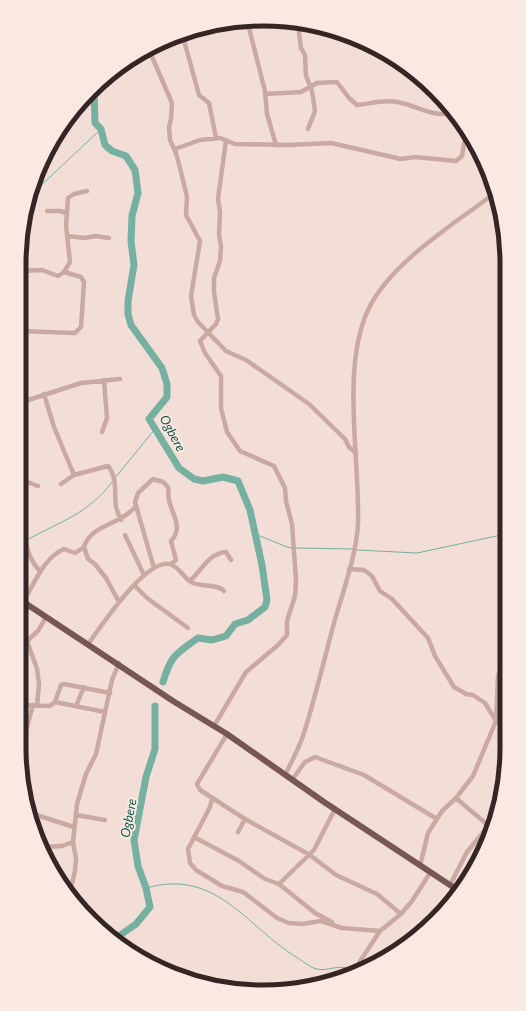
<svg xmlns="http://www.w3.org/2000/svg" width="526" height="1011" font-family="Lato,sans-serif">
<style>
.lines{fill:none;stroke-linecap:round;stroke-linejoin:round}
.stream{stroke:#75b0a0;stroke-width:1}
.river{stroke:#75b0a0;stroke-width:7}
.minor{stroke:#caa9a3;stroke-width:4.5}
.major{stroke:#775655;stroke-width:6}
.labels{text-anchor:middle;stroke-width:4;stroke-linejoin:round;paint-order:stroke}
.water-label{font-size:13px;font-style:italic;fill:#195848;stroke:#fae8e3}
.rim{fill:none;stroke:#352525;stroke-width:5}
</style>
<rect width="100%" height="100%" fill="#f2ddd7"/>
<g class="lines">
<path class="stream" d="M34,192L101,129
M115,478L155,429
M255,534L287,547L292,548
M27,540C61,521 88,514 112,482
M19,544L24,541
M295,548L354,549
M357,550L417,553L506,534
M146,888C216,868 245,925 296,957C302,960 310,968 317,969C328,972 338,963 352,970
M100,925L119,936"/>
<path class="river" d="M94,90L95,123L101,129L105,145L112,151L126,156L135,170L138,193L132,216L131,241L134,265L128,301V314L131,325L162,368L167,384V397L149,419L179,468L194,479L203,481L223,477L238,481L250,510L262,565L267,600L265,607L248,620L235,624L226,636L212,640L198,638C176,654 171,655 163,682
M119,943V936L136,924L150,907L146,888L138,866L134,840L146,777L155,749V706"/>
<path class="minor" d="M248,24L265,91L267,114L276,145
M298,25L301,48L305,55L306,76L312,91L315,111L308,129
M184,32L185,44L199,95L209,103L216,138
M150,52L172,103L171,119L169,127L170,140L176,153L181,172L187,197L186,215L200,241L191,296L194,315L198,322L226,351L246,360L309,404L345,439L349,447L356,453
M266,94L301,92L317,83L337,82L349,98L357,105C370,104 383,99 397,102C417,105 433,119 454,112
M175,149L200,140L220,138L235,144L288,145L331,143L401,159L415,157L456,161L462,156L466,131
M47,211H60L67,213
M67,236L85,238L95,236L109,238
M19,271L42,270L58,276L64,272L70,262L66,225L68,198L74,194L87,191
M19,315L21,331
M19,331L75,333L81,327L84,282L81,277L64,272
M44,394L54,427L74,475
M19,403L81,383L120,379
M102,432L107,418L104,380
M19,479L38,486
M26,480C24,509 18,549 40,571
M61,484L74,475L108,466C118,478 114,494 116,507C117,511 119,516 121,520
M125,535L144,575
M154,568L135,502L138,493L153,479L163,482L168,487C169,491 168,496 169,500C172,515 184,527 171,541L176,560L171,564
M349,569L364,570L372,576L380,591L392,599L428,638L435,656L454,687L466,694L473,695L485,703L496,721L506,726
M190,581C201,571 209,553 226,552L231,560
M134,585L147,598L188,628
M23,601C35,584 43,558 64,549L75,553L84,547
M119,602L106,578L95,564L88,559L84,547C90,525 122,524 135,507
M19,617L30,606
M88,644C101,627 148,554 172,565C181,569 184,579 193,583C202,587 218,584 224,591
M55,702L105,712
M19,705L50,706L55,702L61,685L64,684L110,693
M37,706L39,684L37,669L27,641L38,631L46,617
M76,706L84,687
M214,726L246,672L278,645L287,635V621L295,596L296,580L292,524L286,501L285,488L274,466L240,451L227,432L221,408V376L205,353L200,341L216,324L218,319L214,292V278L220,261L221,247L219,234L220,212L218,199L226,140
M227,734L197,784L200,790L245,819L238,832
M20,753L33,705
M285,775C291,763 298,750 303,736C315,699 324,660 334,623C343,591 356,557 358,524C360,458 341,369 368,310C390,263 454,224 495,193
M292,780L305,762L315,757L364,775L437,819
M456,798L490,827
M212,799L210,807L188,849L190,863L196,870L222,886L243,892L277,918L289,923L302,924L321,921L342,928L380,931
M30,813L74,827
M76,815L105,820
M245,819L310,855L336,875L377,894L401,914
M194,837L239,861L265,879L279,884L314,850L335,809
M43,847L62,846L73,842
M420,866L428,833L442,811L456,798L473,776L496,721L498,676L506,652
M279,884L315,913L332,922
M450,885L467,852L491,823
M67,893L71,888L75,871L76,859L73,842L77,804L86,774L96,754L112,680L119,663
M351,975L380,931L401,914L412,901L430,873"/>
<path class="major" d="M19,599L173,701L227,734L324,802L456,889"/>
</g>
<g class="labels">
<g class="water-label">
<text transform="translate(173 433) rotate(62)" y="5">Ogbere</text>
<text transform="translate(128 818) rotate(-79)" y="5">Ogbere</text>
</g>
</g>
<path d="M0 0H526V1011H0ZM263 26H263A237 237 0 0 1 500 263V748A237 237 0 0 1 263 985H263A237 237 0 0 1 26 748V263A237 237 0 0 1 263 26Z" fill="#fae8e3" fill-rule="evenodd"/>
<path class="rim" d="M263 26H263A237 237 0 0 1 500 263V748A237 237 0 0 1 263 985H263A237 237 0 0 1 26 748V263A237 237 0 0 1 263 26Z"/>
</svg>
